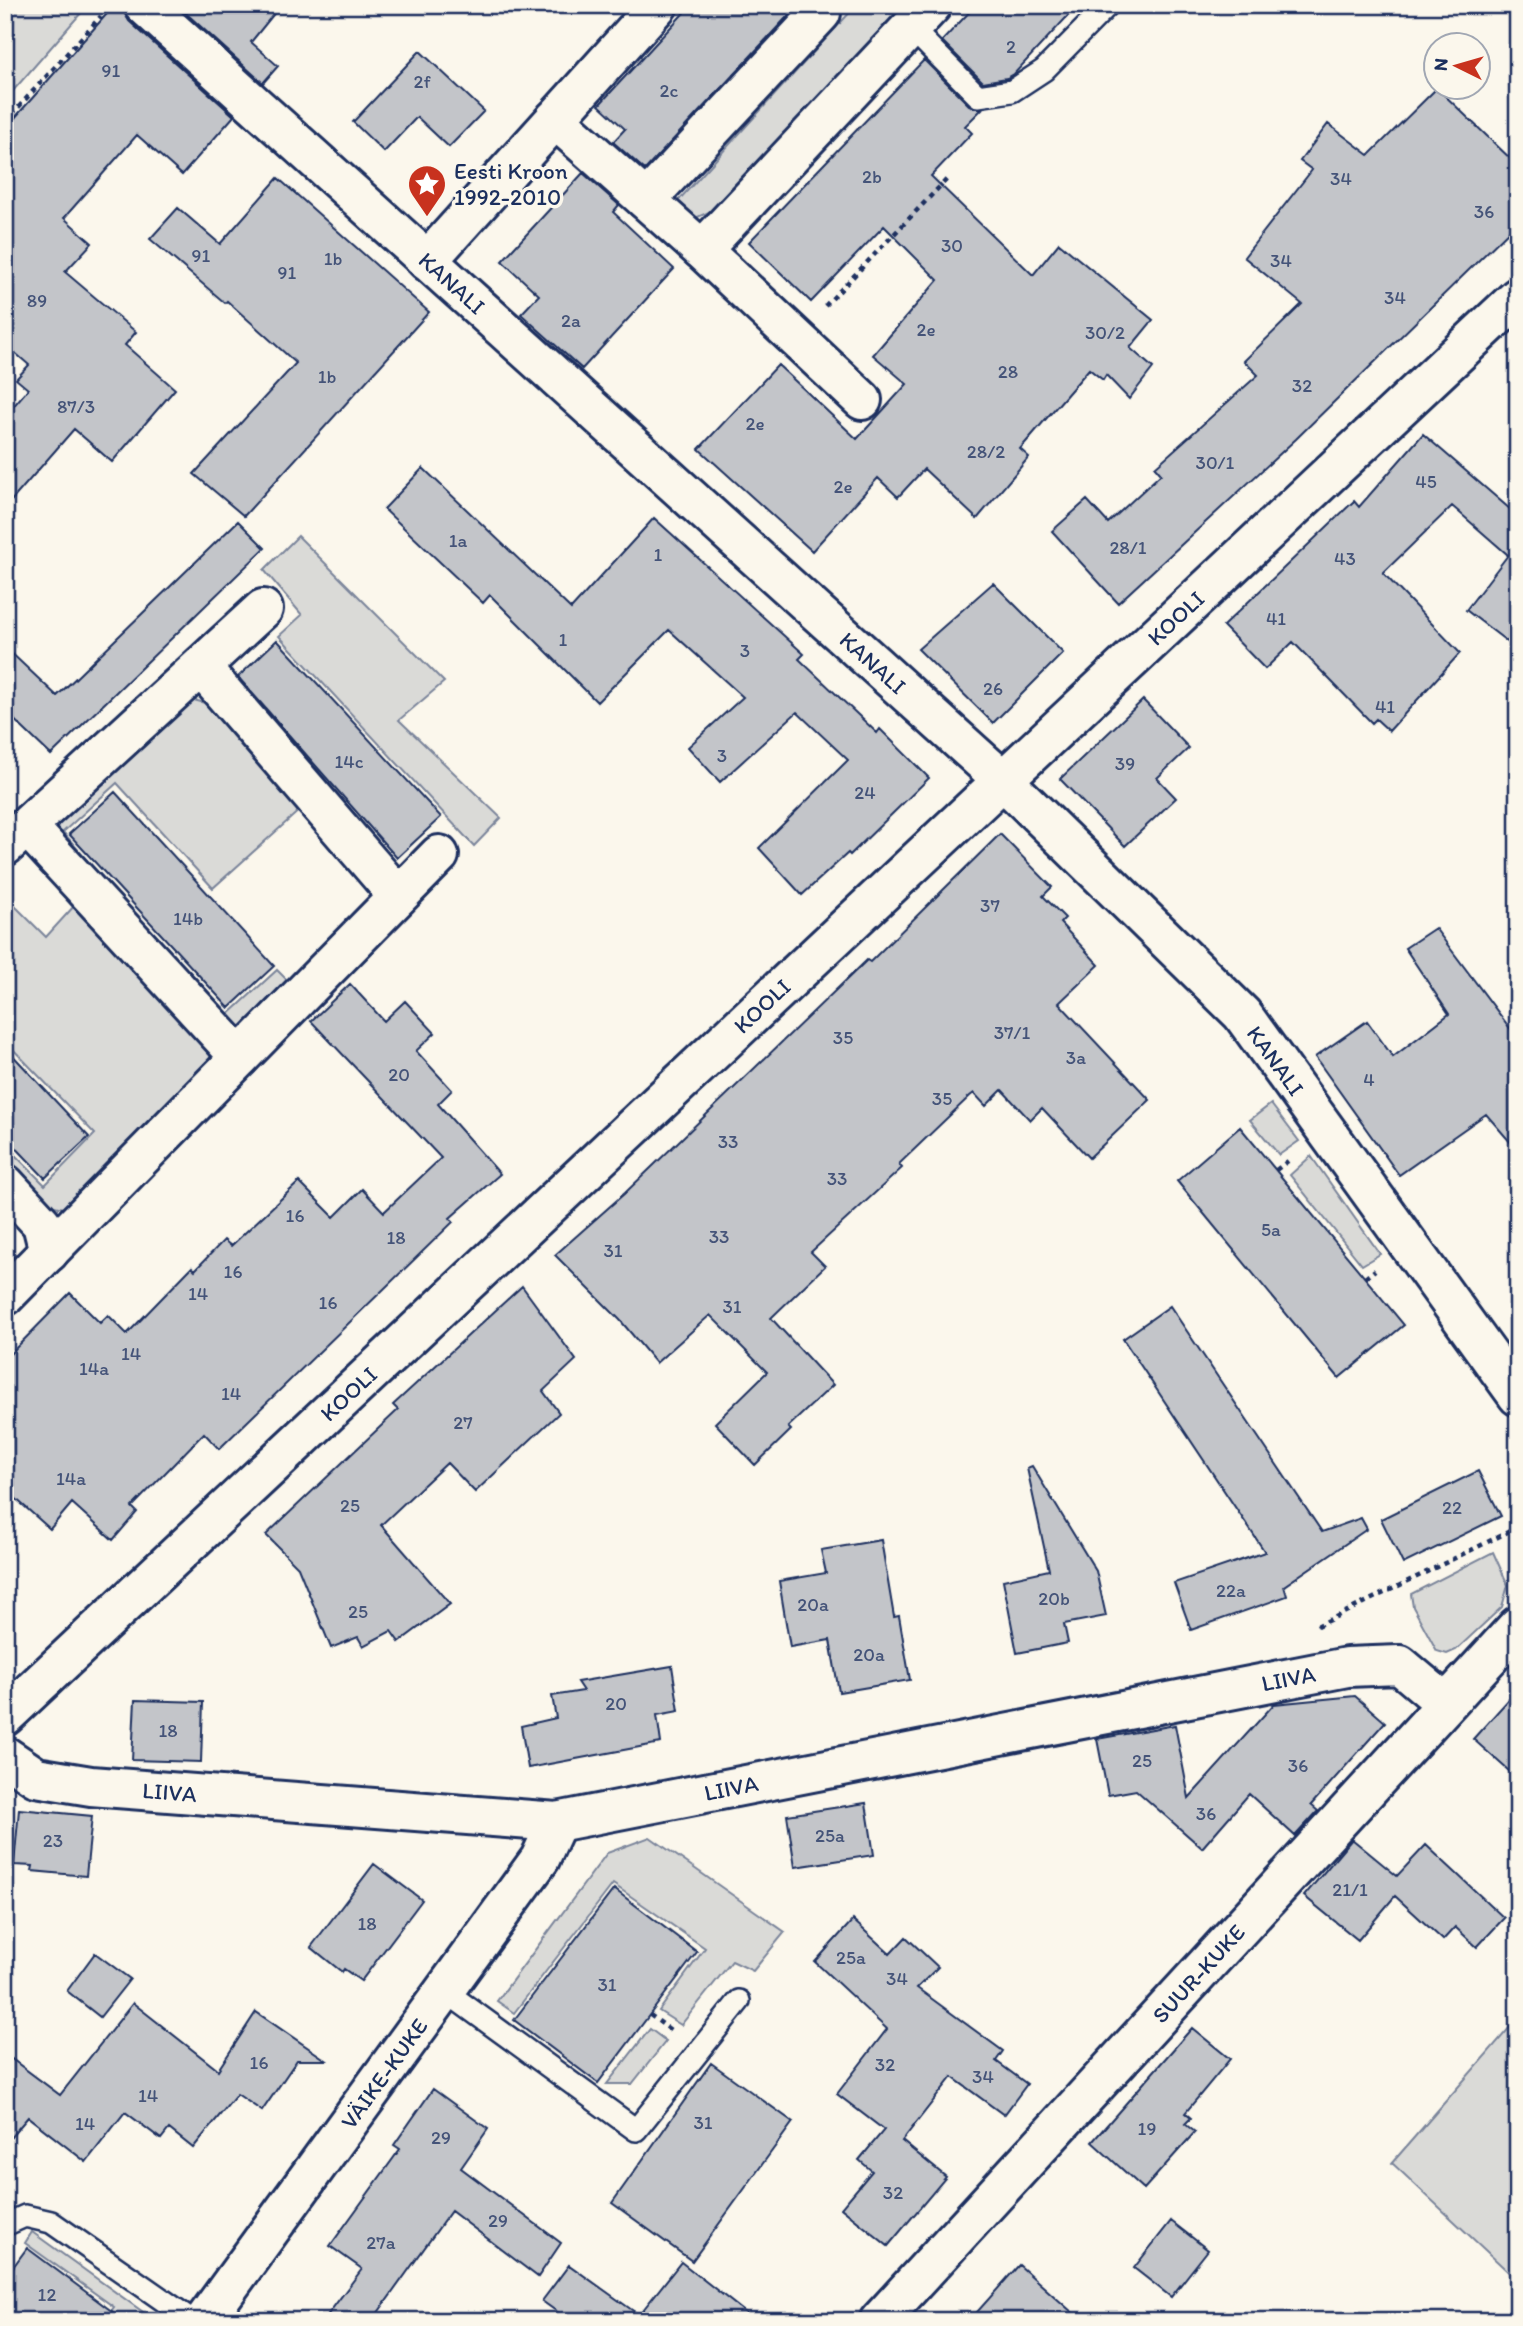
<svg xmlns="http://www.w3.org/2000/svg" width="1523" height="2326" font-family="Itim,sans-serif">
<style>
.green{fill:#dadad7;stroke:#7a849a;stroke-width:2}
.building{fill:#c3c5c9;stroke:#1b2f5e;stroke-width:2}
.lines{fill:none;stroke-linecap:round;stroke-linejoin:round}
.service-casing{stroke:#1b2f5e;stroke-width:26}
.minor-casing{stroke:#1b2f5e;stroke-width:44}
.path{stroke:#1b2f5e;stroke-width:4.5;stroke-dasharray:5 5;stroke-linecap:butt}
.service{stroke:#fbf7ec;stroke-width:21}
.minor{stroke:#fbf7ec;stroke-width:38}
.labels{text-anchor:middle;stroke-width:7;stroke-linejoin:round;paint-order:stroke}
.number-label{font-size:19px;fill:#455479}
.poi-label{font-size:23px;fill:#1b2f5e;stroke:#fbf7ec;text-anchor:start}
.street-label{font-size:23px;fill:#1b2f5e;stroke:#fbf7ec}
</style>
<rect width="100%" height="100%" fill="#fbf7ec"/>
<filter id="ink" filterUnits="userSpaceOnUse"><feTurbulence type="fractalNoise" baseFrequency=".0143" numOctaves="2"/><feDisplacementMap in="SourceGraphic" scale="14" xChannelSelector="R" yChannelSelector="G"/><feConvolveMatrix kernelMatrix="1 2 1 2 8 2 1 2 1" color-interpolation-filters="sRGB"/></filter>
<g filter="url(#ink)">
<path class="green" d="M15,5H88L5,100V16Z
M849,5H905L716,209L691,220L677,202L853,9Z
M298,536L444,682L399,720L501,818L474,846L279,636L302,615L264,570Z
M186,698L205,703L301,809L213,888L117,783L63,832L92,866L84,872L57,842L49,816Z
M5,896L46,937L75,905L207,1045L211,1059L63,1208L46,1204L5,1159V1145L45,1185L95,1134L5,1041Z
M277,970L292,985L244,1027L223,1023L181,979L190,972L229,1014Z
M1271,1104L1299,1141L1279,1155L1250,1120Z
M1311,1156L1380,1254L1362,1265L1290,1175Z
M1493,1552L1508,1585L1502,1607L1456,1650L1447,1654L1437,1651L1413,1607L1411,1594Z
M650,1837L785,1932L753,1971L732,1961L681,2025L659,2011L705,1948L613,1884L514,2013L497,2001L607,1853Z
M1518,2018V2281L1392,2163Z
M650,2029L666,2041L632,2084H607Z
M32,2232L143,2312L136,2321H104L114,2307L25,2243Z"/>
<path class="building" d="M120,5L129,21L234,116L182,175L137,135L64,218L92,243L65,272L136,332L125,345L175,389L112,462L74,429L5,508V416L28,389L16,379L29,365L5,344V129L113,7Z
M177,5H281L251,42L278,66L263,83Z
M691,5H798L645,170L613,142L625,129L599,105Z
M976,5H1078L1014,74L1007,78L983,82L942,41Z
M420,51L484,111L449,147L417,117L384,152L353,122Z
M924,60L969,105L982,109L965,126L972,133L931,176L1033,275L1059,243L1153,320L1130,348L1153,368L1129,399L1106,375L1103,380L1089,369L1020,449L1029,457L977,519L924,469L898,497L878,478L812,551L699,449L778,365L857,439L907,384L873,355L938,280L884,226L811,302L749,242Z
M1437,88L1518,166V222L1296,439L1118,603L1052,531L1087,500L1108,523L1161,474L1155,467L1258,375L1244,361L1302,304L1244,257L1312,170L1300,161L1328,124L1369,155Z
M583,173L619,205L613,212L674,269L582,369L521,314L539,295L502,261Z
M278,178L429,312L244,516L194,474L296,363L227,301L225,303L150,239L178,208L220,244Z
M1423,434L1518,516V650L1466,610L1508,555L1452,506L1383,573L1460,653L1389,731L1376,719L1372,723L1293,642L1265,669L1223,626L1354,501L1359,507Z
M423,468L571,609L654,518L804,654L799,659L877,733L880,729L929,778L850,855L848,853L802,895L759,848L848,760L797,712L720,782L688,747L743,697L669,630L597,702L490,595L483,603L384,509Z
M238,521L265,548L51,755L5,711V647L57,696Z
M993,583L1063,653L993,723L918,649Z
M277,640L441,817L397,858L238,677Z
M1143,700L1189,748L1157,778L1176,798L1125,846L1060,779Z
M115,792L274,966L229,1008L69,834Z
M1000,834L1052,887L1043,896L1065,918L1060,923L1099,965L1059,1003L1150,1100L1089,1158L1042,1108L1030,1120L1002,1090L986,1106L974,1093L970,1096L899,1164L902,1168L811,1252L825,1266L771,1318L833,1385L788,1427L791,1430L755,1465L715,1423L767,1372L710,1315L656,1363L620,1320L555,1255L625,1193L867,960L870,962Z
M1435,928L1518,1039V1151L1486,1114L1399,1175L1315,1057L1367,1021L1393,1057L1449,1014L1405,948Z
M350,984L384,1021L405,1001L435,1033L416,1051L452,1090L438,1104L500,1174L450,1218L453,1222L219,1449L204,1433L132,1507L137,1512L113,1540L72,1503L50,1529L5,1489V1359L70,1293L100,1323L108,1315L127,1334L192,1267L195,1270L224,1240L231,1246L299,1182L334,1217L362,1189L384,1212L441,1158L311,1021Z
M5,1047L89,1137L45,1178L5,1136Z
M1240,1127L1404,1325L1339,1378L1177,1181Z
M522,1286L576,1360L543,1391L559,1413L475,1492L447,1463L381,1525L450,1604L399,1642L391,1631L363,1646L358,1637L331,1648L298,1567L266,1535L398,1410L393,1405Z
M1170,1306L1322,1532L1361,1518L1367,1529L1284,1586L1287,1596L1191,1630L1174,1583L1265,1552L1123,1339Z
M1032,1466L1096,1571L1106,1616L1064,1624L1068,1643L1017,1653L1003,1580L1049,1570L1027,1468Z
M1478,1471L1501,1516L1403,1564L1381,1519Z
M881,1540L894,1617L899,1616L910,1680L839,1692L830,1640L790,1647L779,1581L826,1573L821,1550Z
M672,1666L679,1711L657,1715L661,1743L528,1768L521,1726L556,1718L552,1696L583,1691L577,1682Z
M1518,1689V1779L1473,1739Z
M1355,1696L1385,1722L1311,1805L1318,1811L1295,1836L1249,1794L1202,1848L1136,1790L1108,1795L1097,1739L1175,1725L1189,1798L1274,1704Z
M135,1700L203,1702L201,1762L132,1760Z
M866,1803L874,1855L795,1867L787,1815Z
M19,1809L92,1816L86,1876L32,1871L33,1866L14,1865Z
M1352,1839L1397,1876L1426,1845L1504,1918L1477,1947L1455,1927L1443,1940L1395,1896L1358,1940L1304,1896Z
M374,1864L422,1900L361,1981L344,1969L342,1972L311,1947Z
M614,1889L697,1952L598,2083L514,2020Z
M853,1920L890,1954L906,1937L938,1967L917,1988L1003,2051L996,2061L1027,2084L1004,2115L952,2077L902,2141L946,2177L888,2246L841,2208L872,2171L859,2160L884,2130L837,2094L887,2029L815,1962Z
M95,1953L130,1979L100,2017L67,1991Z
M133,2003L218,2070L256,2012L326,2060H297L262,2111L237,2094L193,2148L169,2129L161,2139L125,2112L86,2162L28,2117L5,2144V2054L60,2095Z
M1192,2028L1230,2059L1185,2113L1191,2118L1185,2124L1195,2132L1144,2189L1092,2142Z
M711,2063L793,2122L692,2261L612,2203Z
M433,2089L488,2129L461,2168L561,2243L538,2277L451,2211L372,2321H323L362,2269L330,2246L400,2149L394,2145Z
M1171,2221L1208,2250L1171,2297L1134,2268Z
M27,2248L125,2321H5V2278Z
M681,2262L756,2321H570L542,2301L569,2265L639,2315Z
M1019,2265L1082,2321H969Z"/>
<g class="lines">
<defs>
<path id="service" d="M911,28L978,96L1012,91L1044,70L1108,5
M445,1991L636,2130L739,2001
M5,2225L25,2216L51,2222L193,2321"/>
<g id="minor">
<path id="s1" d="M144,5L1004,781L1242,1014L1518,1396"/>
<path d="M555,119L702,250L862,400"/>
<path d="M646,200L821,13"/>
<path d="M702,250L932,5"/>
<path d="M427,261L658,5"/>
<path d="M201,667L398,896"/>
<path d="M27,826L240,1057"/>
<path d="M5,846L263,609"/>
<path d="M5,1184L42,1224L49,1252"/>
<path d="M5,1296L439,855"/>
<path id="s2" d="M5,1716L1518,297"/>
<path id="s3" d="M5,1756L36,1777L91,1786L557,1822L1347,1667L1400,1665L1444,1702"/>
<path id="s4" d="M204,2321L540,1859L557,1822"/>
<path id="s5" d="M879,2321L1518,1626"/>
</g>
</defs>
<use href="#service" class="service-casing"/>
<use href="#minor" class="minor-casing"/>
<path class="path" d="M5,122L101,16
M825,306L949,177
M1276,1170L1292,1158
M1365,1278L1375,1270
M1317,1626L1518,1527
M650,2015L672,2031"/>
<use href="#service" class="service"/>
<use href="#minor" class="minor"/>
</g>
</g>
<defs>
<symbol id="sight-pin" viewBox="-11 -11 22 30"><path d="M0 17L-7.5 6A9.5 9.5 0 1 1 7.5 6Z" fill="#c8321e" stroke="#fbf7ec"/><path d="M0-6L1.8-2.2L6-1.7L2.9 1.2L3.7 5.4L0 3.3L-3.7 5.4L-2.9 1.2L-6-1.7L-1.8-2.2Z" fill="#fff"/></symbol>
</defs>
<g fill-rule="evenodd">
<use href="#sight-pin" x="405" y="162" width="44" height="60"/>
</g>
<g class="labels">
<g class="number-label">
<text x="1011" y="53">2</text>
<text x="111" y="77">91</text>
<text x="422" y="88">2f</text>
<text x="669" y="97">2c</text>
<text x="872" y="183">2b</text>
<text x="1341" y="185">34</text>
<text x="1484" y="218">36</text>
<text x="952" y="252">30</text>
<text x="201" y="262">91</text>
<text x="333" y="265">1b</text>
<text x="1281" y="267">34</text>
<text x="287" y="279">91</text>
<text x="1395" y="304">34</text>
<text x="37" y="307">89</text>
<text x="571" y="327">2a</text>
<text x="926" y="336">2e</text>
<text x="1105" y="339">30/2</text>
<text x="1008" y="378">28</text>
<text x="327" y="383">1b</text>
<text x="1302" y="392">32</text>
<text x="76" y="413">87/3</text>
<text x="755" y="430">2e</text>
<text x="986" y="458">28/2</text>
<text x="1215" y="469">30/1</text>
<text x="1426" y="488">45</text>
<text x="843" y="493">2e</text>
<text x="458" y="547">1a</text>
<text x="1128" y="554">28/1</text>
<text x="658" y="561">1</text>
<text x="1345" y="565">43</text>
<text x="1276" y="625">41</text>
<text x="563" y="646">1</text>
<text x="745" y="657">3</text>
<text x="993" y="695">26</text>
<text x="1385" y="713">41</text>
<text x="722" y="762">3</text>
<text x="349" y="768">14c</text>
<text x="1125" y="770">39</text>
<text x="865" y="799">24</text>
<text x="990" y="912">37</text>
<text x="188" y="925">14b</text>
<text x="1012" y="1039">37/1</text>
<text x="843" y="1044">35</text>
<text x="1076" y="1064">3a</text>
<text x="399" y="1081">20</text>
<text x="1369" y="1086">4</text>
<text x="942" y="1105">35</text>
<text x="728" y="1148">33</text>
<text x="837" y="1185">33</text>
<text x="295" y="1222">16</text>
<text x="1271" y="1236">5a</text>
<text x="719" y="1243">33</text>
<text x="396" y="1244">18</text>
<text x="613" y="1257">31</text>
<text x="233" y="1278">16</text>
<text x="198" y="1300">14</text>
<text x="328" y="1309">16</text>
<text x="732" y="1313">31</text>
<text x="131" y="1360">14</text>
<text x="94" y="1375">14a</text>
<text x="231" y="1400">14</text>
<text x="463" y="1429">27</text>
<text x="71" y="1485">14a</text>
<text x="350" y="1512">25</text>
<text x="1452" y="1514">22</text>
<text x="1231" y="1597">22a</text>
<text x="1054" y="1605">20b</text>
<text x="813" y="1611">20a</text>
<text x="358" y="1618">25</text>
<text x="869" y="1661">20a</text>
<text x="616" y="1710">20</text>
<text x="168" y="1737">18</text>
<text x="1142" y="1767">25</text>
<text x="1298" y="1772">36</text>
<text x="1206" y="1820">36</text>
<text x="830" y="1842">25a</text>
<text x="53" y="1847">23</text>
<text x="1350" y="1896">21/1</text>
<text x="367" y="1930">18</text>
<text x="851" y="1964">25a</text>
<text x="897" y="1985">34</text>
<text x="607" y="1991">31</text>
<text x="259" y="2069">16</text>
<text x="885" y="2071">32</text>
<text x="983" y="2083">34</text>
<text x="148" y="2102">14</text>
<text x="703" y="2129">31</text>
<text x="85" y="2130">14</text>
<text x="1147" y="2135">19</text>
<text x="441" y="2144">29</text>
<text x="893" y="2199">32</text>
<text x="498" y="2227">29</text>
<text x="381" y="2249">27a</text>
<text x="47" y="2301">12</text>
</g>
<g class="poi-label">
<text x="454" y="179">Eesti Kroon<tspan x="454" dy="26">1992-2010</tspan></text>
</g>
<g class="street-label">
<text dy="8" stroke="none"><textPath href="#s1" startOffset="415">KANALI</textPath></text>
<text dy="8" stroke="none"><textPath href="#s2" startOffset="1605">KOOLI</textPath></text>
<text dy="8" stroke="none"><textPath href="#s1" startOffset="982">KANALI</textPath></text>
<text dy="8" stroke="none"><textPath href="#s2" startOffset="1038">KOOLI</textPath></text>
<text dy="8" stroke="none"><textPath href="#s1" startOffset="1549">KANALI</textPath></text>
<text dy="8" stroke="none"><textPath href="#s2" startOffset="471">KOOLI</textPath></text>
<text dy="8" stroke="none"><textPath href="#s3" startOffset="1306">LIIVA</textPath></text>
<text dy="8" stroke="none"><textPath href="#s3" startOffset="738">LIIVA</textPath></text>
<text dy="8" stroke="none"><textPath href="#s3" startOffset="172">LIIVA</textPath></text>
<text dy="8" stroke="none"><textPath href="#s5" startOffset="472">SUUR-KUKE</textPath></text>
<text dy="8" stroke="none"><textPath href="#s4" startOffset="306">VÄIKE-KUKE</textPath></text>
</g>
</g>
<rect width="1523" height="2326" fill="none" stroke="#fbf7ec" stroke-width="28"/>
<rect x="14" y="14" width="1495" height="2298" fill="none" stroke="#1b2f5e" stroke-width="2.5" filter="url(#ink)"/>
<g transform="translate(1457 66) rotate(275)"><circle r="33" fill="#fbf7ec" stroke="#a1a7b3" stroke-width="2"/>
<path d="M0-5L12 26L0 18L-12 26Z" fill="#c8321e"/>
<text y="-10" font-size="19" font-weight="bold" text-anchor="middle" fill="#1b2f5e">N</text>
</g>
</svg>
